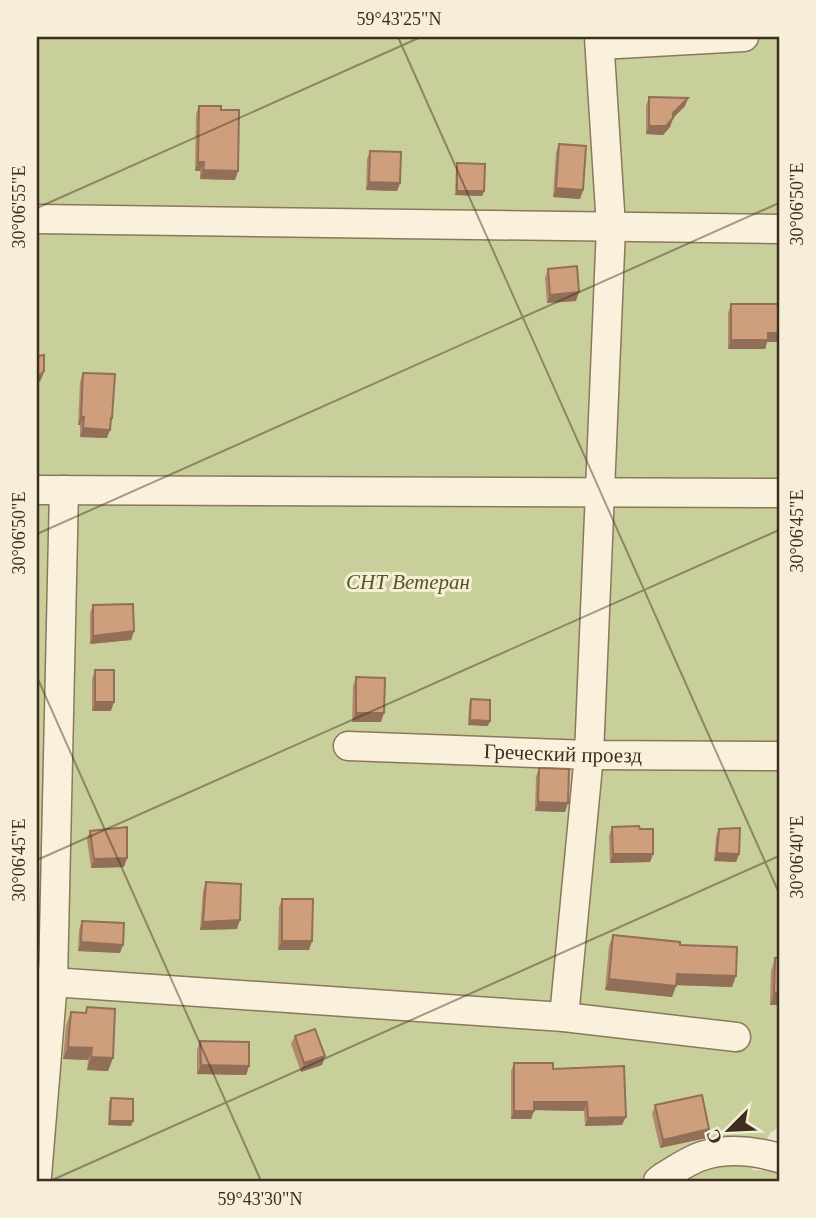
<svg xmlns="http://www.w3.org/2000/svg" width="816" height="1218" font-family="'Times New Roman',serif">
<style>
.green{fill:#c9cf9b}
.lines{fill:none;stroke-linecap:round;stroke-linejoin:round}
.minor-casing{stroke:#8d765c;stroke-width:31}
.minor{stroke:#faf1dc;stroke-width:28}
.wall{fill:#b2896c}
.shaded-wall{fill:#916f58}
.building{fill:#cf9f7d;stroke:#916f58;stroke-width:2}
.ticks{fill:none;stroke:#3d2e20;stroke-width:2;stroke-opacity:0.45}
.labels{text-anchor:middle;stroke-width:6;stroke-linejoin:round;paint-order:stroke}
.park-label{font-size:21px;font-style:italic;fill:#4d5a26;stroke:#f7eed8}
.street-label{font-size:21px;fill:#3d2e20;stroke:#f7eed8}
.neatline{fill:none;stroke:#3d2e20;stroke-width:2.5}
.ticks-label{font-size:18px;text-anchor:middle;fill:#3d2e20}
</style>
<rect width="100%" height="100%" fill="#f0e4c8"/>
<path class="green" d="M37,37H779V1127L770,1133L752,1170L779,1171V1181H37Z"/>
<g class="lines">
<defs>
<g id="minor">
<path d="M600,45L744,37"/>
<path d="M37,219L779,229"/>
<path d="M37,490L779,493"/>
<path id="s1" d="M348,746L589,755L779,756"/>
<path d="M37,981L564,1017L736,1037"/>
<path d="M564,1017L589,755L611,227L599,37"/>
<path d="M37,1176L53,981L64,490"/>
<path d="M658,1181L663,1177C675,1170 689,1160 702,1156C727,1148 755,1151 779,1158"/>
</g>
</defs>
<use href="#minor" class="minor-casing"/>
<use href="#minor" class="minor"/>
</g>
<path class="wall" d="M649,97L688,98L685,106L673,118L670,127L663,135L646,134V106Z
M199,106L221,110L235,180L200,179V171H195L196,114Z
M559,144L583,190L580,199L553,197L556,152Z
M370,151L400,183L397,191L366,190L367,159Z
M457,163L484,191L482,196L455,195L456,168Z
M548,269L576,301L547,303L545,278Z
M731,304H779V342H767L765,349H728V313Z
M83,373L107,438L80,437V425H78L80,382Z
M93,605L134,631L131,640L90,644V613Z
M95,670L111,711H92V679Z
M356,677L381,722H352L353,686Z
M471,699L488,726L468,725L469,704Z
M539,768L565,812L535,811L536,777Z
M612,827L640,829L653,854L650,862L610,863L609,836Z
M719,829L739,854L736,862L714,861L716,837Z
M90,831L124,867L91,868L87,839Z
M206,882L237,929L200,930L203,891Z
M282,899L312,941L309,950H278L279,907Z
M82,921L123,945L120,953L78,951L79,930Z
M613,935L680,945L732,987L676,985L672,997L605,990L609,946Z
M775,958H779V1005H770L771,971Z
M87,1007L113,1058L108,1071L87,1070L88,1060L63,1059L66,1025L71,1012L85,1013Z
M295,1036L325,1056L322,1065L301,1072L291,1044Z
M200,1041L249,1066L246,1075L197,1074V1050Z
M514,1063L553,1069L622,1125L585,1126L584,1111L534,1110L531,1119H511V1071Z
M111,1098L133,1121L131,1126L108,1125L109,1102Z
M655,1105L706,1138L660,1148L652,1114Z"/>
<path class="shaded-wall" d="M688,98L685,106L673,118L670,127L663,135L646,134L649,126L673,113Z
M198,162H204L200,171H195Z
M203,170L238,171L235,180L200,179Z
M369,182L400,183L397,191L366,190Z
M556,188L583,190L580,199L553,197Z
M457,191H484L482,196L455,195Z
M579,292L576,301L547,303L550,295Z
M768,333H779V342H767L765,349H728L731,340Z
M44,371L41,380L37,384V379Z
M81,416L84,417L80,425H78Z
M83,428L110,430L107,438L80,437Z
M134,631L131,640L90,644L93,636Z
M95,702H114L111,711H92Z
M356,713H384L381,722H352Z
M470,720L490,721L488,726L468,725Z
M538,802L568,803L565,812L535,811Z
M717,853L739,854L736,862L714,861Z
M613,854H653L650,862L610,863Z
M127,858L124,867L91,868L94,859Z
M240,920L237,929L200,930L203,922Z
M282,941H312L309,950H278Z
M81,942L123,945L120,953L78,951Z
M677,974L736,976L732,987L673,985Z
M609,979L676,986L672,997L605,990Z
M774,993H779V1005H770Z
M68,1047L92,1048L88,1060L63,1059Z
M325,1056L322,1065L301,1072L304,1063Z
M91,1057L113,1058L108,1071L87,1070Z
M201,1065L249,1066L246,1075L197,1074Z
M534,1102H587L584,1111L531,1110Z
M514,1111H534L531,1119H511Z
M626,1117L622,1125L585,1126L588,1118Z
M110,1121H133L131,1126L108,1125Z
M709,1129L706,1138L660,1148L663,1140Z"/>
<path class="building" d="M649,97L688,98L673,113V118L666,126H649Z
M199,106H221V110H239L238,171L203,170L204,162H198Z
M559,144L586,146L583,190L556,188Z
M370,151L401,152L400,183L369,182Z
M457,163L485,164L484,191H457Z
M577,266L579,292L550,295L548,269Z
M731,304H779V333H768V340H731Z
M44,355V371L37,379V356Z
M83,373L115,374L112,418H111L110,430L83,428L84,417L81,416Z
M133,604L134,631L93,636V605Z
M95,670H114V702H95Z
M356,677L385,678L384,713H356Z
M471,699L490,700V721L470,720Z
M539,768L569,769L568,803L538,802Z
M639,826L640,829H653V854H613L612,827Z
M127,827V858L94,859L90,831Z
M740,828L739,854L717,853L719,829Z
M206,882L241,884L240,920L203,922Z
M282,899H313L312,941H282Z
M82,921L124,923L123,945L81,942Z
M613,935L680,942V945L737,947L736,976L677,974L676,986L609,979Z
M775,958H779V993H774Z
M87,1007L115,1009L113,1058L91,1057L92,1048L68,1047L71,1012L86,1013Z
M315,1029L325,1056L304,1063L295,1036Z
M200,1041L249,1042V1066L201,1065Z
M514,1063H553V1069L624,1066L626,1117L588,1118L587,1102H534V1111H514Z
M702,1095L709,1129L663,1140L655,1105Z
M111,1098L133,1099V1121H110Z"/>
<path class="ticks" d="M398,37L779,893M37,208L421,37M37,534L779,203M37,677L261,1181M37,860L779,530M50,1181L779,856"/>
<g class="labels">
<g class="park-label">
<text x="408" y="589">СНТ Ветеран</text>
</g>
<g class="street-label">
<text dy="7" stroke="none"><textPath href="#s1" startOffset="215">Греческий проезд</textPath></text>
</g>
</g>
<rect width="816" height="1218" fill="none" stroke="#f7eed8" stroke-width="77"/>
<g transform="translate(729 1130) rotate(246)" stroke="#f7eed8" stroke-width="5" paint-order="stroke">
<path d="M0-5L12 26L0 18L-12 26Z" fill="#3d2e20"/>
<text y="-10" font-size="19" font-weight="bold" text-anchor="middle" fill="#3d2e20">С</text>
</g>
<rect x="38" y="38" width="740" height="1142" class="neatline"/>
<g class="ticks-label">
<text x="399" y="25">59°43'25"N</text>
<text transform="translate(797 204) rotate(-90)" y="6">30°06'50"E</text>
<text transform="translate(19 207) rotate(-90)" y="6">30°06'55"E</text>
<text transform="translate(797 531) rotate(-90)" y="6">30°06'45"E</text>
<text transform="translate(19 533) rotate(-90)" y="6">30°06'50"E</text>
<text transform="translate(797 857) rotate(-90)" y="6">30°06'40"E</text>
<text transform="translate(19 860) rotate(-90)" y="6">30°06'45"E</text>
<text x="260" y="1205">59°43'30"N</text>
</g>
</svg>
